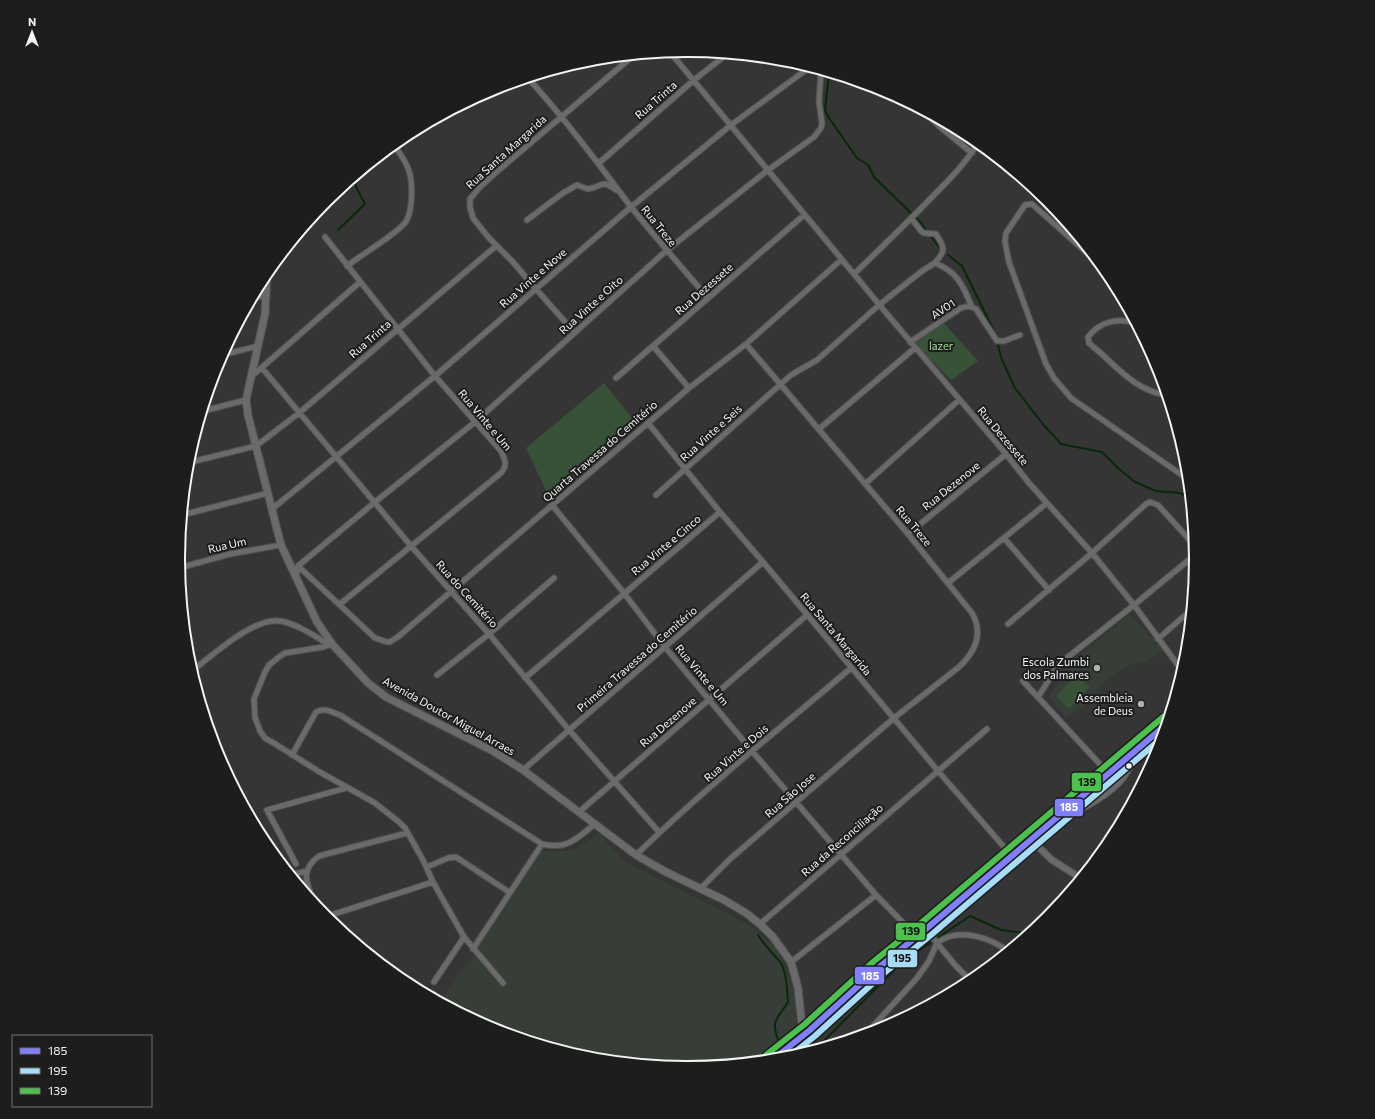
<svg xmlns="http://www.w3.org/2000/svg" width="1375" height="1119" font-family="Commissioner,sans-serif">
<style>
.built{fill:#373e37}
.green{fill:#375236}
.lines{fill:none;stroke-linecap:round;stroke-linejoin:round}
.stream{stroke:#092809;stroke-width:2}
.minor-casing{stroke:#505050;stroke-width:7}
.tertiary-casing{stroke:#505050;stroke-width:8}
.secondary-casing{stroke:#505050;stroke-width:9}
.primary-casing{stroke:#505050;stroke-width:10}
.minor{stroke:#696a69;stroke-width:5}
.tertiary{stroke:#696a69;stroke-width:6}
.secondary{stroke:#696a69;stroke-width:7}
.primary{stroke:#716d70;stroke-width:8}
.bus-1-casing{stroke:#1c1d1c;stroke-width:9}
.bus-2-casing{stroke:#1c1d1c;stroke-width:9}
.bus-3-casing{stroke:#1c1d1c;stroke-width:9}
.bus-1{stroke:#8080ff;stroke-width:6}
.bus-2{stroke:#a8ddf7;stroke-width:6}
.bus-3{stroke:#4dc14d;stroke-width:6}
.poi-dot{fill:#b0b2b0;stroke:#1c1d1c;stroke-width:1.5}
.bus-dot{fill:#f3f5f3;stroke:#1c1d1c;stroke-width:1.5}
.labels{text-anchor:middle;stroke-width:4;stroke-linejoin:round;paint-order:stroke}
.street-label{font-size:11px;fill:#f3f5f3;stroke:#1c1d1c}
.park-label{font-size:11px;fill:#a5dda0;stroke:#1c1d1c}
.poi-label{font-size:11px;fill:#f3f5f3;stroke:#1c1d1c;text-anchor:end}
.rim{fill:none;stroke:#f3f5f3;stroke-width:2}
.line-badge{stroke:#1c1d1c;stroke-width:1.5}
.badge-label{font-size:11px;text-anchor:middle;font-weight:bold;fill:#fff}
.pale-badge-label{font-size:11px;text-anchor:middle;font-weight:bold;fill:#111}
</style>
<rect width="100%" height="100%" fill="#343534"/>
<path class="built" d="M1129,615L1154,639L1164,650L1145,663L1137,662L1119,671L1107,679L1085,704L1066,718L1049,697L1071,665L1084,652Z
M599,834L626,862L747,924L777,949L795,994L796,1020L792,1038L763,1062L687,1069L588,1059L492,1030L440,1002L478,948L541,851H572Z"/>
<path class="green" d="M944,323L978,361L951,380L914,343Z
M604,383L633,419L547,493L526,448Z
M1077,675L1090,687L1069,709L1056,696Z"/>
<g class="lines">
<path class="stream" d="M829,73L825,110L829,118L857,158L868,165L874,177L922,224L927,232
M338,230L365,204L356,187L354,177
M930,235L939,247
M948,255L962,266L993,329L995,335
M997,341L1002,360L1015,388L1042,423L1061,444L1102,452L1118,468L1135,482L1156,491L1180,493L1191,498
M758,935C764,945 773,953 780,962C787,972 787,990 788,1002C777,1020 770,1020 779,1042
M939,937L970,916L1001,930L1031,934
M790,1054L794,1057
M794,1057L824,1041L903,961L930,943"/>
<defs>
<path id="minor" d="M670,52L887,314L1006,454L1029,483L1092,553L1134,605L1183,672
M528,78C565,119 598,163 631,207C656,238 682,268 708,298
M922,110L939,126L972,153
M599,163L694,80L727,54
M912,219L921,231L924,233L936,234C945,248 946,250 935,263
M527,220L563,193L577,185L588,189C604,187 600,178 616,190
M325,237L435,376L501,451C505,460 508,465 501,473L340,604
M347,266C365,252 388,240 404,224C413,215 413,183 409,171C406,161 400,153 394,145
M1105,269L1032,204L1025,205L1006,233L1005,242L1009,262L1046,364L1054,378L1071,398L1189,480
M854,274C880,249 907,223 933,196C949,180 967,162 978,142
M252,298L267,295
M1136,323C1118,318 1100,321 1088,337L1089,343C1094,348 1100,352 1105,357C1123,374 1142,393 1168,395
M575,333L536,289L512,261L489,238L473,218L470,207V199L480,187L500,169L634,55
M910,342L961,308C967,306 970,306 976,309L997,341H1004L1020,335
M653,346L689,388
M222,355L258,346
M262,368L411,546L489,634L569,730L659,832
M252,376L360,282
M616,378L804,215
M203,411L246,400
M648,423L720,512L763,562L938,771L1011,855
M819,429L915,348
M187,463L256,446L299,413L496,246
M865,484L959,400
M656,495L791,375L817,360L879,305L922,271L935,263C958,272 963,286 972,307
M552,505L624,593L665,647L752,751L876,895L917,937
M272,509L435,376L631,207L731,125L810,67
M182,515L268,493
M908,534L1006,454
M1004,538L1049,590
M298,566L375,638L387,642H390L399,636L689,388L746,344L841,260
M179,568L230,554L281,545
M296,577L298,566L375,502L475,422L666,251L768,170L814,137L821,128L822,123L819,102L821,70
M948,583L1047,503
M1008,624L1092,553L1146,504L1150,502L1158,505L1196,547
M1158,639L1192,609
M332,644L323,647L285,653L279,657L269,665L265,672L254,699L255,717L260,731L265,738L277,745L318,771L375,803L399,822L405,828L423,860L433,882L464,937L503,983
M192,674L193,670C213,655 254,617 280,621C298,624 314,636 330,645
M437,675L489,634L554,578
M525,678L720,512
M1023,681L1109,774
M1038,697L1059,664L1134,605L1196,554
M292,755L316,712C324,707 331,712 340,715L542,844C567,850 576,839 595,824
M523,770L763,562
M579,812L807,615
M1054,823C1076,812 1110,797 1124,777C1131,768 1135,757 1141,747L1154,763
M636,855C704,789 779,729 851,668
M296,864L267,810L346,788
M427,867L448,858L456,857L509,892
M291,875L307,871
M701,888L730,859L894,718L959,667C975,652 984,634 972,613L908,534L746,344
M316,907C309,887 297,872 319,856L407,833
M325,917L433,882
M760,924L987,729
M473,949L542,844
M791,962L876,895
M434,982L464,937
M972,982L955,965L937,943C958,927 990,937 1009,952
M864,1036L917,978L929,961L937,943L926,929"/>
<path id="tertiary" d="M1031,840L1052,860L1082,879"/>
<path id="secondary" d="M267,273L265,314L246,400L248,415L281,545L317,622L332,644L368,683L386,697L493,751L523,770L636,855L666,872L724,900L746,913L760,924L773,937L791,962L798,988L803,1036"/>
<path id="primary" d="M771,1061L810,1030L878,968L926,929L1168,723"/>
</defs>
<use href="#minor" class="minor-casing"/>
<use href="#tertiary" class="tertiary-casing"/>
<use href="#secondary" class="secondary-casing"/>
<use href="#primary" class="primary-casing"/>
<use href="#minor" class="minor"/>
<use href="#tertiary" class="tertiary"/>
<use href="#secondary" class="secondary"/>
<use href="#primary" class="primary"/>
<defs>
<path id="bus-1" d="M771,1061L810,1030L878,968L926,929L1168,723"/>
<path id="bus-2" d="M786,1059L815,1036L883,974L931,935L1163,737"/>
<path id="bus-3" d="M766,1055L805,1024L873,962L921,923L1163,717"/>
</defs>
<use href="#bus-1" class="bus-1-casing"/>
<use href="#bus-2" class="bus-2-casing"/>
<use href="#bus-3" class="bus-3-casing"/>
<use href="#bus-1" class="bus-1"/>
<use href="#bus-2" class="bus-2"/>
<use href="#bus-3" class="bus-3"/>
</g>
<g class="poi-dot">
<circle cx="1097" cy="668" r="4"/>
<circle cx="1141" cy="704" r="4"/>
</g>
<circle class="bus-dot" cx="1129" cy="766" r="3.5"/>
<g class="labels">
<g class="street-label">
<text transform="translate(656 100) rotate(-41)" y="4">Rua Trinta</text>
<text transform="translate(506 152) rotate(-42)" y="4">Rua Santa Margarida</text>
<text transform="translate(659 226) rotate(51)" y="4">Rua Treze</text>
<text transform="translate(533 278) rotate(-41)" y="4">Rua Vinte e Nove</text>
<text transform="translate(704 289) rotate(-41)" y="4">Rua Dezessete</text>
<text transform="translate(591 305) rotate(-42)" y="4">Rua Vinte e Oito</text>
<text transform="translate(943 309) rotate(-33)" y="4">AV01</text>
<text transform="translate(370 339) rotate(-41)" y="4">Rua Trinta</text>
<text transform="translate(485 420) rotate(50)" y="4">Rua Vinte e Um</text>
<text transform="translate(711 433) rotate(-42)" y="4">Rua Vinte e Seis</text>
<text transform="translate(1003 436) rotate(50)" y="4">Rua Dezessete</text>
<text transform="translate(600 451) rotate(-41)" y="4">Quarta Travessa do Cemitério</text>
<text transform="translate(951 486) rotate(-39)" y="4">Rua Dezenove</text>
<text transform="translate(914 526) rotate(50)" y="4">Rua Treze</text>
<text transform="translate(227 545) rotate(-13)" y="4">Rua Um</text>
<text transform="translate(666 545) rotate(-40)" y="4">Rua Vinte e Cinco</text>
<text transform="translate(467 594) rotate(48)" y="4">Rua do Cemitério</text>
<text transform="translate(836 634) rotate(50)" y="4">Rua Santa Margarida</text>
<text transform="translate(637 659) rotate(-41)" y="4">Primeira Travessa do Cemitério</text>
<text transform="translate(702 675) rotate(50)" y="4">Rua Vinte e Um</text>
<text transform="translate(449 716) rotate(29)" y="4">Avenida Doutor Miguel Arraes</text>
<text transform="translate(668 722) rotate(-41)" y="4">Rua Dezenove</text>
<text transform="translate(736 753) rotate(-41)" y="4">Rua Vinte e Dois</text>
<text transform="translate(790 795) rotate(-41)" y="4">Rua São Jose</text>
<text transform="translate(842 840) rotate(-41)" y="4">Rua da Reconciliação</text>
</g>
<g class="park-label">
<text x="941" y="350">lazer</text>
</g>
<g class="poi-label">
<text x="1089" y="666">Escola Zumbi<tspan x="1089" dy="13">dos Palmares</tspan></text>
<text x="1133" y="702">Assembleia<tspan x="1133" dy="13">de Deus</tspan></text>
</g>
</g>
<path d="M0 0H1375V1119H0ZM185 559a502 502 0 1 1 1004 0a502 502 0 1 1-1004 0Z" fill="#1c1d1c" fill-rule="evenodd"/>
<path class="rim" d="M185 559a502 502 0 1 1 1004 0a502 502 0 1 1-1004 0Z"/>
<g class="line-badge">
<rect x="1071" y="772" width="31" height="20" rx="4" fill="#4dc14d"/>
<rect x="1054" y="798" width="30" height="19" rx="4" fill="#8080ff"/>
<rect x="895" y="922" width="31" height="19" rx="4" fill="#4dc14d"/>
<rect x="887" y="949" width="31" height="19" rx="4" fill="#a8ddf7"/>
<rect x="854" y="966" width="31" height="19" rx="4" fill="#8080ff"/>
</g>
<g class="badge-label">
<text x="1069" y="811">185</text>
<text x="870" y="980">185</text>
</g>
<g class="pale-badge-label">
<text x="1087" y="786">139</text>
<text x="911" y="935">139</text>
<text x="902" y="962">195</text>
</g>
<rect x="12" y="1035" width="140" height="72" fill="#1c1d1c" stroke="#727372"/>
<rect x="20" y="1048" width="20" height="6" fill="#8080ff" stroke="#727372"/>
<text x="48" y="1055" font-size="12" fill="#f3f5f3">185</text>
<rect x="20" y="1068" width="20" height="6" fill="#a8ddf7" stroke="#727372"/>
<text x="48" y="1075" font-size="12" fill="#f3f5f3">195</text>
<rect x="20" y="1088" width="20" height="6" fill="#4dc14d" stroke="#727372"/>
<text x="48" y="1095" font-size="12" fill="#f3f5f3">139</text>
<g transform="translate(32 32)" stroke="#1c1d1c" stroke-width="3" paint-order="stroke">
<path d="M0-3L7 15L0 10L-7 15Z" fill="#f3f5f3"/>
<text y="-6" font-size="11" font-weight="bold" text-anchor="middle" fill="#f3f5f3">N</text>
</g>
</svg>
